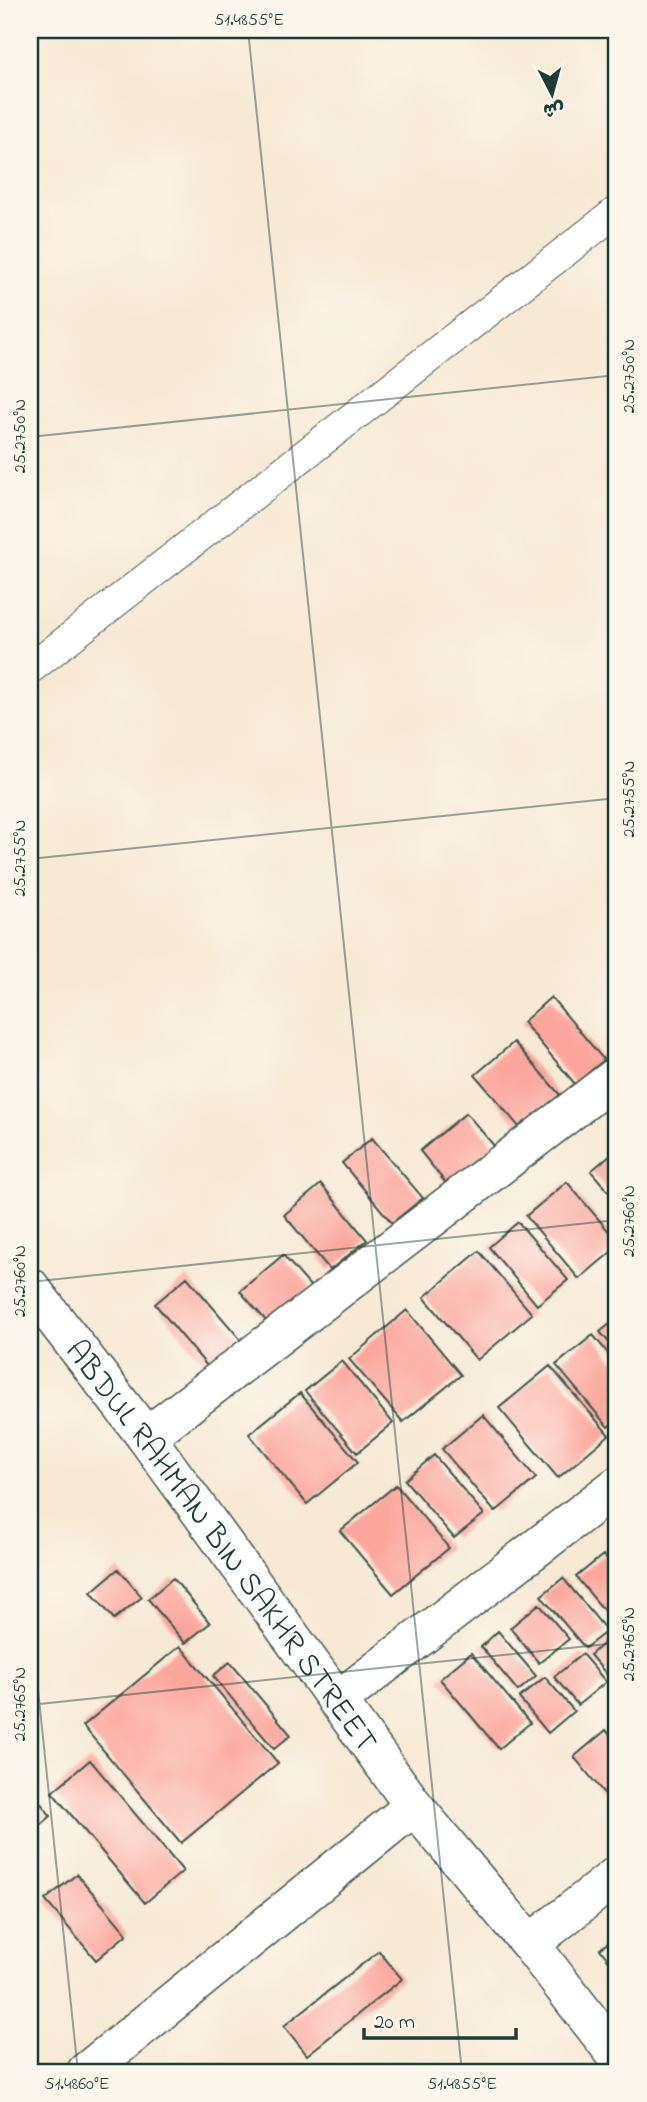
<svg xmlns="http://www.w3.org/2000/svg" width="647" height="2102" font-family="'Indie Flower','Playpen Sans Arabic',sans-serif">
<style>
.building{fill:#fba69d}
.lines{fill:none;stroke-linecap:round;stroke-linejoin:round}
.service-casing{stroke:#3f574c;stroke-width:32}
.minor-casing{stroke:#3f574c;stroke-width:41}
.service{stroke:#fff;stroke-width:30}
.minor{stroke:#fff;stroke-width:38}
.ticks{fill:none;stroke:#1f3d34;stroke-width:2;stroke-opacity:0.45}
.labels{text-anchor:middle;stroke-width:6;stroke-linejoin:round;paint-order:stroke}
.street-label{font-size:32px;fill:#1f3d34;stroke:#fbf7ec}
.neatline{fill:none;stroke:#1f3d34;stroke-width:2.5}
.ticks-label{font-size:18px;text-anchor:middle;fill:#1f3d34}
</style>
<rect width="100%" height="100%" fill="#fbf7ec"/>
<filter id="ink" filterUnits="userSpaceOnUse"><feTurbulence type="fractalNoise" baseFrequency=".0143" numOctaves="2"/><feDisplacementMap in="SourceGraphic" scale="14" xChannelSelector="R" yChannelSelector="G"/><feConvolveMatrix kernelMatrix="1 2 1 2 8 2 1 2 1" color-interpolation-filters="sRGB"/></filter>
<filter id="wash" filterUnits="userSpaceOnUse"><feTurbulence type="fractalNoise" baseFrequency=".00686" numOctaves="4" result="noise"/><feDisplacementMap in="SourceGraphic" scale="28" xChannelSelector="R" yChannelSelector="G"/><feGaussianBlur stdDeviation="1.57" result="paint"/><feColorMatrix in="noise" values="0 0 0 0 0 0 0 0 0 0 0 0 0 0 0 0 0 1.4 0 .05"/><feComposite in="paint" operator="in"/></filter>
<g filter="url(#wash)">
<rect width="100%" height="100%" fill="#f7e9d4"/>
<g id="blocks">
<path class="building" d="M551,997L604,1060L575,1084L523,1022Z
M514,1042L560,1095L520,1128L475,1075Z
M466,1113L496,1148L449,1187L420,1151Z
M372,1138L423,1198L392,1223L342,1163Z
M617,1149V1202L591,1171Z
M567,1182L617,1241V1247L579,1279L526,1216Z
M321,1184L367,1240L330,1270L284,1215Z
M518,1222L568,1280L537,1305L489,1247Z
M479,1251L532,1314L477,1360L424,1297Z
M283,1255L311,1287L268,1323L240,1291Z
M187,1277L241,1340L208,1367L155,1304Z
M407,1310L461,1375L403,1422L349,1359Z
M617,1318V1352L600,1332Z
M593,1335L617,1364V1419L608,1427L556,1365Z
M342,1361L393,1423L357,1453L305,1391Z
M550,1366L609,1435L558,1478L499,1408Z
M300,1393L358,1462L307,1504L249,1434Z
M483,1415L536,1478L495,1512L442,1449Z
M434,1455L484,1514L454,1538L405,1480Z
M396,1485L449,1548L393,1594L340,1531Z
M603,1555L617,1572V1626L576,1577Z
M118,1569L142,1597L114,1619L91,1592Z
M173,1578L210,1623L185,1643L148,1599Z
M563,1578L607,1631L585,1648L541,1596Z
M539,1604L569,1639L539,1663L510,1628Z
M498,1631L536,1676L518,1691L481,1647Z
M616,1632L617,1679L614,1683L590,1655Z
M180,1646L278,1763L181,1843L83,1726Z
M471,1653L530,1723L499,1749L440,1679Z
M582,1654L606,1682L578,1705L554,1677Z
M230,1662L291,1735L274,1749L213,1676Z
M545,1677L574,1711L548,1733L519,1698Z
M606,1730L617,1743V1809L574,1757Z
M90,1760L183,1871L145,1903L52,1792Z
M30,1790L51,1816L30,1834Z
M77,1874L127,1934L96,1960L45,1900Z
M617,1936V1971L600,1949Z
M379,1951L402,1979L307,2055L284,2026Z"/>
</g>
</g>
<g filter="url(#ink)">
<use href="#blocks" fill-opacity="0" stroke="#3f574c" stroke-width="2"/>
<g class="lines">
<defs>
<path id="service" d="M30,669L617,211"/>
<g id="minor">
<path id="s1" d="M30,1287L146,1437L414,1806L530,1944L617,2056"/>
<path d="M146,1437L617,1076"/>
<path d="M337,1701L617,1486"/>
<path d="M530,1944L617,1875"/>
<path d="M86,2072L414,1806"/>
</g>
</defs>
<use href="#service" class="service-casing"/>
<use href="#minor" class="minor-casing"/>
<use href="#service" class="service"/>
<use href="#minor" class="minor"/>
</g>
</g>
<path class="ticks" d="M248,30L462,2072M30,437L617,375M30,859L617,798M30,1282L617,1220M30,1613L78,2072M30,1705L617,1643M558,2072L617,2066"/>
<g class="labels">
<g class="street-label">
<text dy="11" stroke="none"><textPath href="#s1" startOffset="322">ABDUL RAHMAN BIN SAKHR STREET</textPath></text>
</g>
</g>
<rect width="647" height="2102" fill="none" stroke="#fbf7ec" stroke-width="77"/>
<g transform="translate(552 94) rotate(174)" stroke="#fbf7ec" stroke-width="5" paint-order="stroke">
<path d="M0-5L12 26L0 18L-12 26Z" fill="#1f3d34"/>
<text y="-10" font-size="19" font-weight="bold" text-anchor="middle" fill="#1f3d34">ش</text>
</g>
<path d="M364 2028v10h152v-10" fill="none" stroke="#1f3d34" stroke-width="3.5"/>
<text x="374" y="2028" font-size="21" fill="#1f3d34" stroke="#fbf7ec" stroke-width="5" paint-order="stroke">20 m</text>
<rect x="38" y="38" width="570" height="2026" class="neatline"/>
<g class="ticks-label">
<text x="249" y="25">51.4855°E</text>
<text transform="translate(628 376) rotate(-90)" y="6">25.2750°N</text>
<text transform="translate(19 436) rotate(-90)" y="6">25.2750°N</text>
<text transform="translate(628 799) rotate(-90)" y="6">25.2755°N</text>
<text transform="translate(19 858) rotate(-90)" y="6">25.2755°N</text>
<text transform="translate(628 1221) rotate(-90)" y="6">25.2760°N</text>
<text transform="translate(19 1281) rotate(-90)" y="6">25.2760°N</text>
<text transform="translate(628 1644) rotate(-90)" y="6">25.2765°N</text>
<text transform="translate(19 1704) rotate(-90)" y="6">25.2765°N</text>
<text x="77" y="2089">51.4860°E</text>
<text x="462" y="2089">51.4855°E</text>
</g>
</svg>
